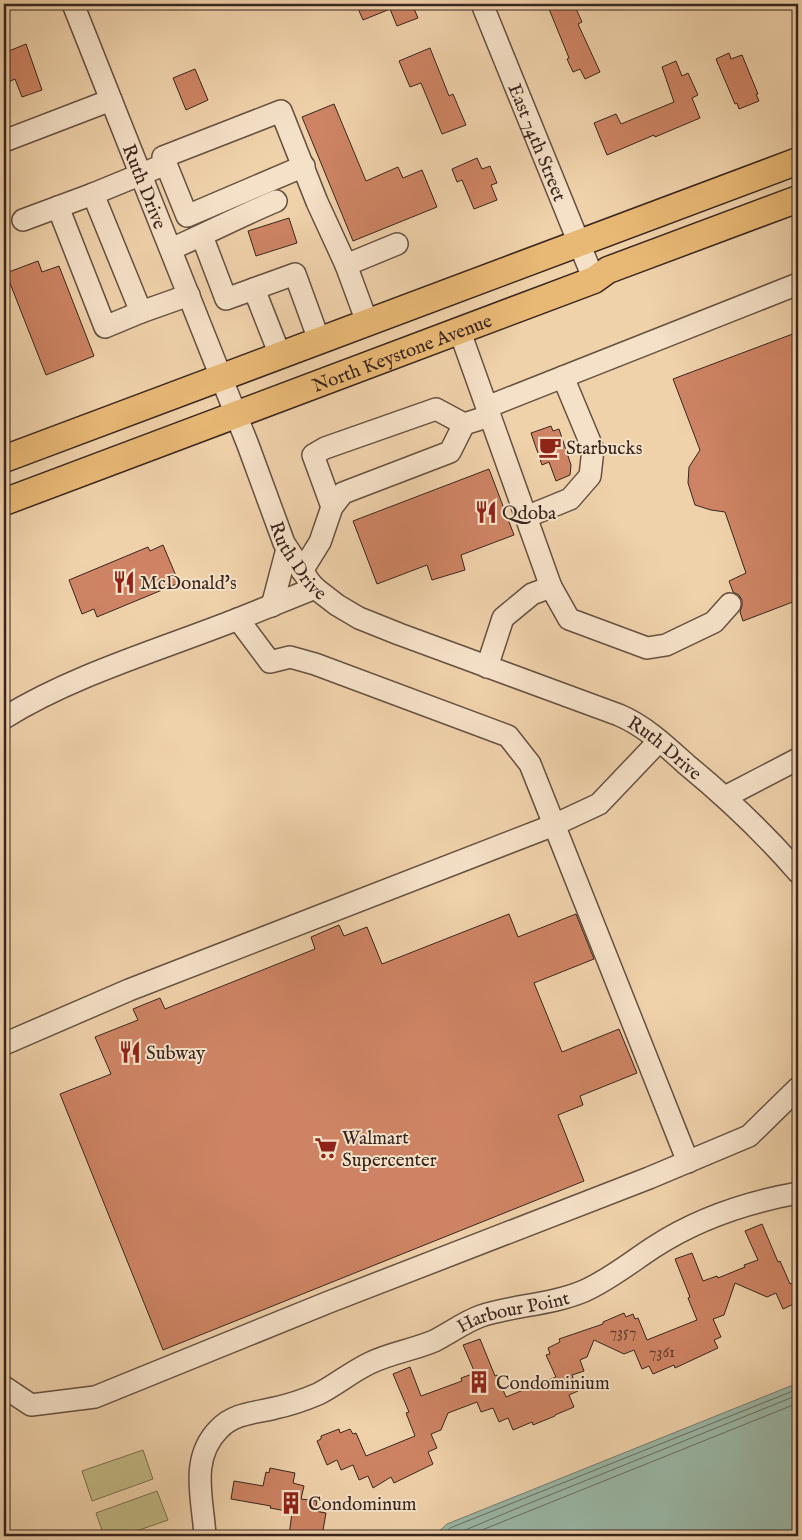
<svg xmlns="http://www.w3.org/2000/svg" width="802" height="1540" font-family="'IM FELL English',serif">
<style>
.green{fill:#c0b984;stroke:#7c7052}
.water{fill:#9ab7a6;stroke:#737d70}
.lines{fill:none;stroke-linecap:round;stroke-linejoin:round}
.shore{stroke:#6a6e62;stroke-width:1}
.building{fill:#ce8464;stroke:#39261f}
.minor-casing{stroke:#665142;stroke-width:24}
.major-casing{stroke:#39261f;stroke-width:29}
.minor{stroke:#f5e1c8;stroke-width:21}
.major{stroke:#e8b875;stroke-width:26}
.labels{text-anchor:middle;stroke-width:4;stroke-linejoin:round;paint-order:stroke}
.number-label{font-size:16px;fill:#5e3e30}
.street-label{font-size:19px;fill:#39261f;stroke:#f5e1c8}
.poi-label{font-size:19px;fill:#39261f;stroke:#f5e1c8;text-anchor:start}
</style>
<rect width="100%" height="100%" fill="#efd1aa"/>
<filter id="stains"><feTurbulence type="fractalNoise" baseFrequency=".004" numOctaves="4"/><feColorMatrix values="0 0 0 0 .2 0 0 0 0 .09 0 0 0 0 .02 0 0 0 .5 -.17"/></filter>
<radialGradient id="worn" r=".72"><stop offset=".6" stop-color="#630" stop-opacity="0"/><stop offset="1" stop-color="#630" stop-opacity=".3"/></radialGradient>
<path class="green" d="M143,1450L153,1479L92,1501L82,1471Z
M157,1491L168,1520L122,1536H104L96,1513Z"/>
<path class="water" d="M798,1383V1536H434L447,1524Z"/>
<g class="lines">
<path class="shore" d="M442,1536L450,1528L798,1389
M451,1536L525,1505L798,1395
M467,1536L798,1403"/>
</g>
<path class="building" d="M356,4H412L418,18L397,26L390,9L363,20Z
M547,4H574L582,22L578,24L600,72L585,79L580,69L573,72L567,59L569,58Z
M26,44L42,90L22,97L15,79L4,84V53Z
M430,48L449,96L453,94L466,125L442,134L421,83L410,87L399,61Z
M729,53L731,59L742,55L758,94H756L759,101L739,109L737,103L735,104L716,59Z
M676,61L682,76L688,73L698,95L692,98L700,118L655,137L654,135L607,155L594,123L616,114L621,124L674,102L662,67Z
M195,69L208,100L186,110L173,78Z
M334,104L366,181L398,167L403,178L422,170L437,207L353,241L302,117Z
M477,158L482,169L490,166L497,183L491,185L497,200L474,209L462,180L457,182L452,169Z
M289,218L297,243L256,256L248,231Z
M38,261L42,272L59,266L94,356L46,375L6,273Z
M798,332V600L743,621L740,612L742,606V600L739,595L733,592L729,581L746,573L725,512L711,510L695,505L688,483L689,467L700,450L673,379Z
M551,426L553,431L559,429L571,465L570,475L556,481L549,462L542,465L531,433Z
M489,469L514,535L461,555L465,570L432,580L427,565L377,584L353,521Z
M163,545L179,583L97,617L94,609L82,614L69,580L148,547L150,551Z
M509,914L518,937L576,914L594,959L534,983L562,1052L619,1029L637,1073L580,1096L583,1105L558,1115L584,1181L163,1350L60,1094L111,1074L95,1037L138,1020L133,1009L160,998L165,1009L315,949L311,937L339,925L344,936L367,927L382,964Z
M762,1224L778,1262L780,1261L790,1284L798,1281V1302L783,1309L776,1293L767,1297L735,1283L724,1315L713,1319L721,1337L714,1340L718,1348L675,1368L674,1365L653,1374L649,1366L642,1369L634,1350L624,1354L594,1340L587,1357L580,1360L584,1371L572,1375L578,1391L569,1395L574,1407L555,1415V1416L533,1425L532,1422L513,1430L508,1418L499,1422L493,1408L481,1412L477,1402L448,1413L441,1430L431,1434L437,1448L428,1452L433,1464L394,1483L391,1477L373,1488L368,1476L359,1480L353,1465L341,1470L337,1460L327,1465L317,1441L321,1439V1436L339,1429L340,1433L350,1429L353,1434L356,1433L366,1456L415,1436L406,1413L409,1412L393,1374L410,1367L421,1396L462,1381L461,1378L475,1373L463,1345L480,1339L495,1376L497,1375L506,1397L556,1377L546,1355L550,1354L548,1348L560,1342L559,1339L603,1324V1322L624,1313L626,1317L633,1314L635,1319L638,1318L647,1340L697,1320L688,1298L690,1297L675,1259L692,1253L703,1281L717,1276L718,1278L745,1267L744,1265L758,1260L745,1231Z
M270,1468L295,1473L293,1483L304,1486L301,1499L317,1501L315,1511L326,1513L322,1536H289L292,1512L270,1508L271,1506L231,1499L234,1481L263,1486L266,1472L269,1473Z"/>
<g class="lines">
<defs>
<g id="minor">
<path id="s1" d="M73,4L248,445L284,543L309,581L315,588L337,605L359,618L399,634L619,715C645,726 666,746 687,765C727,798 764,833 798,872"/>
<path id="s2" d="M482,4L594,280"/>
<path d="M4,141L111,100"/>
<path d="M166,164L187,216L304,166"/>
<path d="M58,207L105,327L141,312"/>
<path d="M23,220L93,194"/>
<path d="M202,236L226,299L295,274L319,340"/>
<path d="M171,249C206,234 240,216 276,201"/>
<path d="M346,265L367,322"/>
<path d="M254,289L280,355"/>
<path d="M189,295L141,312L93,194L166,164L163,157L281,111L317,202L346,265L397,244"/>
<path d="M460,332L551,587"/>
<path d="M487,407L798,284"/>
<path d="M332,507L313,455L325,448L436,409L464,424L490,416"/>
<path d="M526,517L570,499L590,476L593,449L563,377"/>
<path d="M302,571L320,542L332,507L343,493L450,452L464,424"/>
<path d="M315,588L238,619L270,662L290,657L315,664L508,736L530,764L688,1162"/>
<path d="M272,606L287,549"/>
<path d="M487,667L503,618L532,594L551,587L569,619L647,648L666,645L714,622L730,604"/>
<path d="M4,718C73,675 162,649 238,619"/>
<path d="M725,797L798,759"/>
<path d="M4,1044L129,990L554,825L599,804L659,741"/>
<path d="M4,1387L31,1405L95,1397L329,1302L649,1178L749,1136L798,1088"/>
<path id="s3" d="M205,1536C203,1499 189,1459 219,1429C234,1413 255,1413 275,1408C289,1405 304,1400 318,1394C336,1385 351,1372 370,1363C390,1353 413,1350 434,1341C450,1333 464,1322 481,1316C514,1305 551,1305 584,1291C609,1280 631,1262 654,1247C697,1219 748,1202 798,1193"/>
</g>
<g id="major">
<path d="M4,459L798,161"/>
<path id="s4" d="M4,502L594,280L608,270L798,199"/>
</g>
</defs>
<use href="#minor" class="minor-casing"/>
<use href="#major" class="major-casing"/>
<use href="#minor" class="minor"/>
<use href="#major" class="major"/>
</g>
<defs>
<symbol id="cafe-bare" viewBox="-9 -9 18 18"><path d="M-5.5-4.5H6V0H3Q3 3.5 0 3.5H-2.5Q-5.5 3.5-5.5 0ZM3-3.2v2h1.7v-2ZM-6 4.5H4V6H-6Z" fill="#8f2418" stroke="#f5e1c8" stroke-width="2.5" paint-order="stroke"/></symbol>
<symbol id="restaurant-bare" viewBox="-9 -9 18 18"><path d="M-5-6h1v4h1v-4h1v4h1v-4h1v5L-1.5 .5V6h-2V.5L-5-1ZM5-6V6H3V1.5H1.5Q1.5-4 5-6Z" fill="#8f2418" stroke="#f5e1c8" stroke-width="2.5" paint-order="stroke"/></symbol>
<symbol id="supermarket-bare" viewBox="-9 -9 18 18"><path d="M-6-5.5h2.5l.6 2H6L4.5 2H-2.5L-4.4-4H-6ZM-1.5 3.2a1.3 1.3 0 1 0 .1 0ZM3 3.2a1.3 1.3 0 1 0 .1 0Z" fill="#8f2418" stroke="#f5e1c8" stroke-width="2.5" paint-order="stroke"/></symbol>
<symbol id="building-bare" viewBox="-9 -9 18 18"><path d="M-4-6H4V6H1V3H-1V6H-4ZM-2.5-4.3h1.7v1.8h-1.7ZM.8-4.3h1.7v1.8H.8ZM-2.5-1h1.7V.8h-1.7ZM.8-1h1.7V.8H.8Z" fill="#8f2418" stroke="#f5e1c8" stroke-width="2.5" paint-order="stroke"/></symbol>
</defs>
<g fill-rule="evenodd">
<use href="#cafe-bare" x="534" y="431" width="32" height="32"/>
<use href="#restaurant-bare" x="470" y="496" width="32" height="32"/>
<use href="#restaurant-bare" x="108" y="566" width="32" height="32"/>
<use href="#restaurant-bare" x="114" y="1036" width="32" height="32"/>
<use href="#supermarket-bare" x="310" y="1132" width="32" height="32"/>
<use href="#building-bare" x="463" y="1366" width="32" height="32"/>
<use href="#building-bare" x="275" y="1487" width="32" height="32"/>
</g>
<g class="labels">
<g class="number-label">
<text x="623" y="1337">7357</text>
<text x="662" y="1357">7361</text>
</g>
<g class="street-label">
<text dy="7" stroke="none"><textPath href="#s2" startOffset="149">East 74th Street</textPath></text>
<text dy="7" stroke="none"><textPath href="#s1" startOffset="196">Ruth Drive</textPath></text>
<text dy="7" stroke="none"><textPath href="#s4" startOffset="425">North Keystone Avenue</textPath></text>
<text dy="7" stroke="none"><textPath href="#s1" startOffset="601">Ruth Drive</textPath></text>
<text dy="7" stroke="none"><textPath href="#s1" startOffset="1021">Ruth Drive</textPath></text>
<text dy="7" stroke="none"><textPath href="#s3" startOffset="432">Harbour Point</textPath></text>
</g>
<g class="poi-label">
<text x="566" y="454">Starbucks</text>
<text x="502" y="519">Qdoba</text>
<text x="140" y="589">McDonald's</text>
<text x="146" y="1059">Subway</text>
<text x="342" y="1144">Walmart<tspan x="342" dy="22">Supercenter</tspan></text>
<text x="496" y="1389">Condominium</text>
<text x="308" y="1510">Condominum</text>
</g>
</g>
<rect width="802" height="1540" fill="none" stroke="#efd1aa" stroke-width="20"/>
<rect x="5" y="5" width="792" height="1530" fill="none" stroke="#39261f" stroke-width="2.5"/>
<rect x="10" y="10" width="782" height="1520" fill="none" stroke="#39261f"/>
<rect width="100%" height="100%" filter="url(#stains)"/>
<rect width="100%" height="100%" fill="url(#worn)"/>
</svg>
